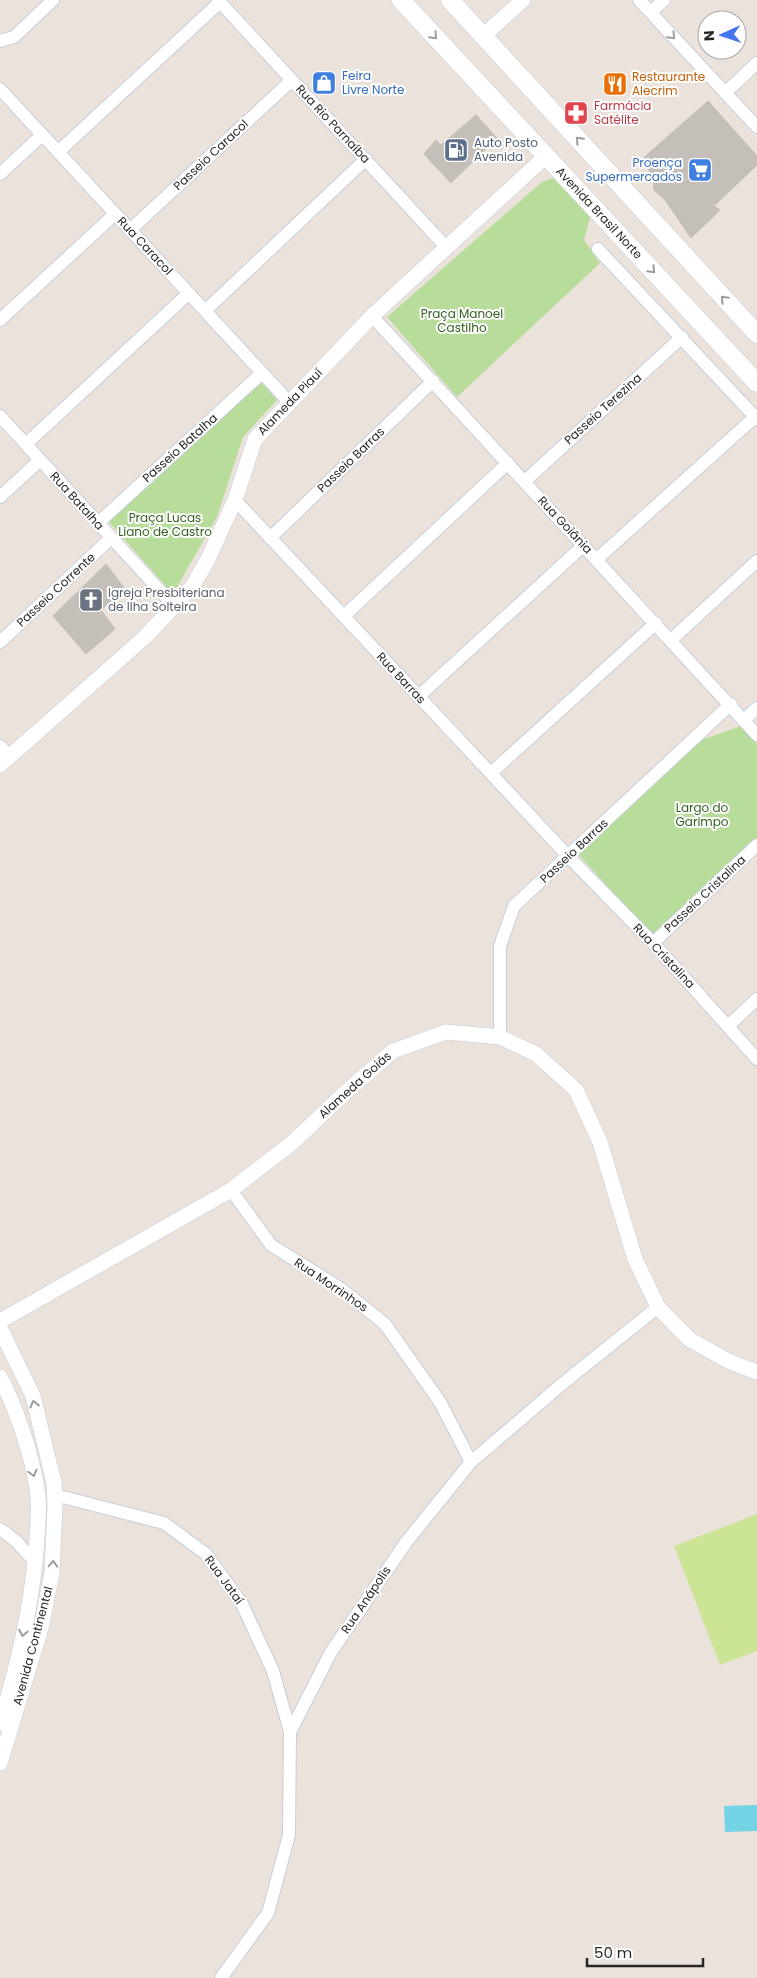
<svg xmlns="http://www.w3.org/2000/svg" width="757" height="1978" font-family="Poppins,sans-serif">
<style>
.green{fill:#b8dd9a}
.pitch{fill:#cbe496}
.water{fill:#74d3e5}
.building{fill:#c5bfba;stroke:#c5bdb5}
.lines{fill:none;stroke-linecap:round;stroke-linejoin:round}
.minor-casing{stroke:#c9ced9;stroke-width:14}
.tertiary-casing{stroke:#c9ced9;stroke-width:16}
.secondary-casing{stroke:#c9ced9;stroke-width:19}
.minor{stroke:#fff;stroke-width:12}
.tertiary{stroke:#fff;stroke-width:15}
.secondary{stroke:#fff;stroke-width:18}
.oneway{stroke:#9e9e9e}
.labels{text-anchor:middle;stroke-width:4;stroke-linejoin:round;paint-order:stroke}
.shop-label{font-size:12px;fill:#366cbe;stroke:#fff;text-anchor:start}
.food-label{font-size:12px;fill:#c56008;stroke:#fff;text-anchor:start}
.health-label{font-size:12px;fill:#be3a42;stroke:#fff;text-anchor:start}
.street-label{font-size:12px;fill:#282828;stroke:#fff}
.service-label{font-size:12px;fill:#4e5e75;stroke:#fff;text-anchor:start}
.park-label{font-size:12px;fill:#335f1e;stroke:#fff}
.worship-label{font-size:12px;fill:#5b616d;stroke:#fff;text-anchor:start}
</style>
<rect width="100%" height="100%" fill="#eae2db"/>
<path class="green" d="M553,178L590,217L584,240L600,263L457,397L387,317L542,182Z
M260,381L277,400L243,437L217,517L173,594L109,522Z
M741,726L757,744V839L652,935L579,855L701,740Z"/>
<path class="pitch" d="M757,1514V1651L720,1665L674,1546Z"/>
<path class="water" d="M757,1805V1831L725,1832L724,1806Z"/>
<path class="building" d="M708,101L757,156V165L714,206L720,210L691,238L665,200L654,190L653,175L640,161Z
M476,115L497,138L451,183L424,154L436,140L441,145Z
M106,564L125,589L101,610L115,629L86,654L53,616Z"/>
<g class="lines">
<defs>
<path id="minor" d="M218,0L447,248
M639,0L757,127
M651,12L664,0
M0,41L14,37L53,0
M0,89L290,403
M725,93L757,63
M58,152L220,2
M0,174L42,135
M130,230L292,80
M598,249L757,419
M205,311L366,159
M372,316L757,735
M0,320L115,214
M0,416L175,607
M26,444L189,293
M525,481L682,337
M0,497L40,460
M235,500L568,856L653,943L757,1059
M98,523L262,373
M270,538L433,381
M597,559L755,417
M344,616L508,463
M672,639L757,561
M0,642L111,538
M419,696L584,545
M744,720L757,708
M0,746L10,756
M491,773L656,623
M653,943L757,845
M728,1026L757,999
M500,1037V946L514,906L731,704
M231,1190L271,1245L340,1288L385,1324L440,1402L471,1462
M55,1495L164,1523L206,1554L242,1604L273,1671L290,1732
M0,1529L16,1541L35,1562
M221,1978L268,1913L289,1835L290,1732L331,1652L407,1541L471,1462L562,1384L658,1307"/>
<path id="tertiary" d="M483,36L523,0
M0,765L145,637L192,587L208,559L235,500L255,439L372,316L546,156
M0,1321L231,1190L292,1143L346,1092L393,1051L446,1032L500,1037L536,1054L576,1090L600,1142L635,1259L658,1307L689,1339L730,1362L757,1372
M0,1328L33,1396L54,1483L55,1506L52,1573L41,1628L0,1763
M0,1377C16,1407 32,1455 37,1489C40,1505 38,1522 37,1538C33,1601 19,1663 0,1723"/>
<path id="secondary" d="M401,0L757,383
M450,0L757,334"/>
</defs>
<use href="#minor" class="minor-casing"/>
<use href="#tertiary" class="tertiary-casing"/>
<use href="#secondary" class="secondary-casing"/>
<use href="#minor" class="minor"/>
<use href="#tertiary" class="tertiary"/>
<use href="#secondary" class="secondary"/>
</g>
<defs><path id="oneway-chevron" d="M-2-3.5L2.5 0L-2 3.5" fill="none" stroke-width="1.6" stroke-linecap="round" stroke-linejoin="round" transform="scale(1.25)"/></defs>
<g class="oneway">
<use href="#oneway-chevron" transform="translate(434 36) rotate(47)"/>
<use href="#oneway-chevron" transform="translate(672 36) rotate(47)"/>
<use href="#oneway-chevron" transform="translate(579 140) rotate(-133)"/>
<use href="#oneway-chevron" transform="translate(652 270) rotate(47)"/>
<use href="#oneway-chevron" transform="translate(724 299) rotate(-133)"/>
<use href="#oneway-chevron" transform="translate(34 1404) rotate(-104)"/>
<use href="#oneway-chevron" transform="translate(33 1473) rotate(75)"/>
<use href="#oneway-chevron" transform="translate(53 1564) rotate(-88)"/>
<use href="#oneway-chevron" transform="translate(23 1633) rotate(101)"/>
</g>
<defs>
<symbol id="shop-square" viewBox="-11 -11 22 22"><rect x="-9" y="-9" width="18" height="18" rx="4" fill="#3f7fe0" stroke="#fff"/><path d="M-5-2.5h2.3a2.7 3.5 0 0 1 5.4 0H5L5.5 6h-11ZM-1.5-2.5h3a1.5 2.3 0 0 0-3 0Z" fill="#fff"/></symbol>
<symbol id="restaurant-square" viewBox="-11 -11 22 22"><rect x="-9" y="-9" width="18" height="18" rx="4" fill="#e8710a" stroke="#fff"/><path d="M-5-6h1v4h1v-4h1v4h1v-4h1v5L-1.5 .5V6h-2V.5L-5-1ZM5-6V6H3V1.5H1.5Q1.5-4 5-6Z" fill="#fff"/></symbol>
<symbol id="pharmacy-square" viewBox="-11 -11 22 22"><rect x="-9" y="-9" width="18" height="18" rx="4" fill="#e0444e" stroke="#fff"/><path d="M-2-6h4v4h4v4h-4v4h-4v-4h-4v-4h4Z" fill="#fff"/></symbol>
<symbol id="fuel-square" viewBox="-11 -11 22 22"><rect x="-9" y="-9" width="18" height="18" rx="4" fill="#5c6f8a" stroke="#fff"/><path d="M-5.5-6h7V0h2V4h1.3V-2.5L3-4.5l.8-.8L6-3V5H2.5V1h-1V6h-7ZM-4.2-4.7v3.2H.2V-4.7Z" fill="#fff"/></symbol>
<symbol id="supermarket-square" viewBox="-11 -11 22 22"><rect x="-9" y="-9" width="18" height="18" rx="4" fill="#3f7fe0" stroke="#fff"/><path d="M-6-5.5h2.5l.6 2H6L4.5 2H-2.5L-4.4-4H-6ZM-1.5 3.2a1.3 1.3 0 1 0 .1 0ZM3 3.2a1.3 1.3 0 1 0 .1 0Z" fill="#fff"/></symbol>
<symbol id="church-square" viewBox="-11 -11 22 22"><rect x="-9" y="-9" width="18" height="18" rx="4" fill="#6b7280" stroke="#fff"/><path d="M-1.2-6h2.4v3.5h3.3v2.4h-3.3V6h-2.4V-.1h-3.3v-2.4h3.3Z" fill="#fff"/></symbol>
</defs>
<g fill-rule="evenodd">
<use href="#shop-square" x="310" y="69" width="28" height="28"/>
<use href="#restaurant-square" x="601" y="70" width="28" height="28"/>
<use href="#pharmacy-square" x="562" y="99" width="28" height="28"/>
<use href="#fuel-square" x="442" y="136" width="28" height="28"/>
<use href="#supermarket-square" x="686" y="156" width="28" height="28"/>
<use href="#church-square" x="77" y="586" width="28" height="28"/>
</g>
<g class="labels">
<g class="shop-label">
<text x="342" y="80">Feira<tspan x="342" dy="14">Livre Norte</tspan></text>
<text x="682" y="167" text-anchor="end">Proença<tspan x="682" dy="14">Supermercados</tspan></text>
</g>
<g class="food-label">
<text x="632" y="81">Restaurante<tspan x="632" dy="14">Alecrim</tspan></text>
</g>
<g class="health-label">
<text x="594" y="110">Farmácia<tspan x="594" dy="14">Satélite</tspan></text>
</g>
<g class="street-label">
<text transform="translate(333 124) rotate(47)" y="4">Rua Rio Parnaíba</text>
<text transform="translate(211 155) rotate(-43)" y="4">Passeio Caracol</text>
<text transform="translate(599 213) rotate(47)" y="4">Avenida Brasil Norte</text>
<text transform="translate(145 246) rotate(47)" y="4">Rua Caracol</text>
<text transform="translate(290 402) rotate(-46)" y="4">Alameda Piauí</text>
<text transform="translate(603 409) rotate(-42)" y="4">Passeio Terezina</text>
<text transform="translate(180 448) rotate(-42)" y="4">Passeio Batalha</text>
<text transform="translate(351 460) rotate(-44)" y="4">Passeio Barras</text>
<text transform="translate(77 501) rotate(48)" y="4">Rua Batalha</text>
<text transform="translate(565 525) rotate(47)" y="4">Rua Goiânia</text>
<text transform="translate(56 590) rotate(-43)" y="4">Passeio Corrente</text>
<text transform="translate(401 678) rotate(47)" y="4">Rua Barras</text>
<text transform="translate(574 851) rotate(-43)" y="4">Passeio Barras</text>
<text transform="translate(705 894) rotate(-43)" y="4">Passeio Cristalina</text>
<text transform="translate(664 956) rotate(47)" y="4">Rua Cristalina</text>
<text transform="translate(355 1085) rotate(-42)" y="4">Alameda Goiás</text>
<text transform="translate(331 1285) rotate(34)" y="4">Rua Morrinhos</text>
<text transform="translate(224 1580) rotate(54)" y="4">Rua Jataí</text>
<text transform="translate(366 1600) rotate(-56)" y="4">Rua Anápolis</text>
<text transform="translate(33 1646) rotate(-75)" y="4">Avenida Continental</text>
</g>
<g class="service-label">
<text x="474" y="147">Auto Posto<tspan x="474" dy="14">Avenida</tspan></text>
</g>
<g class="park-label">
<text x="462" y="318">Praça Manoel<tspan x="462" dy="14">Castilho</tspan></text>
<text x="165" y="522">Praça Lucas<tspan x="165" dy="14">Liano de Castro</tspan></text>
<text x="702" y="812">Largo do<tspan x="702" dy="14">Garimpo</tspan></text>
</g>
<g class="worship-label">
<text x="108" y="597">Igreja Presbiteriana<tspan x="108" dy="14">de Ilha Solteira</tspan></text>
</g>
</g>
<g transform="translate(722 35) rotate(267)"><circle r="24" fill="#ffffff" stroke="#a9a9a9"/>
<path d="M0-4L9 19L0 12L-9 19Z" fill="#4476ed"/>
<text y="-8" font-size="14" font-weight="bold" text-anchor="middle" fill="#282828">N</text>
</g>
<path d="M587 1958v8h116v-8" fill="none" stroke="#282828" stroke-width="2.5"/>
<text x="594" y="1958" font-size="15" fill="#282828" stroke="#ffffff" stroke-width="4" paint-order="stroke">50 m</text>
</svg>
